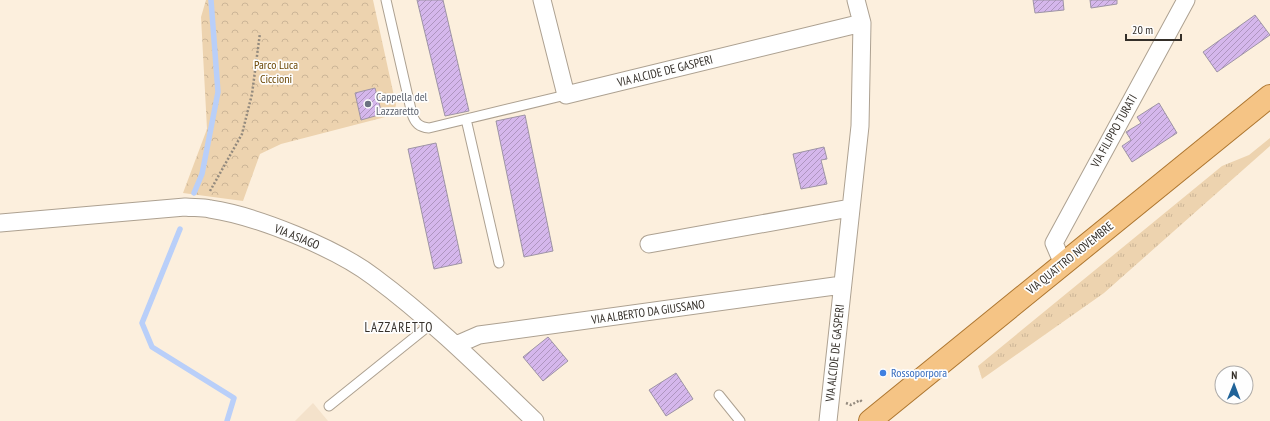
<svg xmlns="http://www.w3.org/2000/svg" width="1270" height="421" font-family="'PT Sans Narrow',sans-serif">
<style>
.built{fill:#f4e2cb}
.grass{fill:url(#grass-tufts)}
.park{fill:url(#park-crowns)}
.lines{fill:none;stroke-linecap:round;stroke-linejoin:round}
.stream{stroke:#b9cff9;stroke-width:5.5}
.building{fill:url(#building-hatch);stroke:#9e94a5}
.service-casing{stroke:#ada191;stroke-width:11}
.minor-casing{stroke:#ada191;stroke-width:19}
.primary-casing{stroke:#ad7630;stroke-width:24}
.path{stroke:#938a7e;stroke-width:2.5;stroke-dasharray:2 2;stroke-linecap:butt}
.service{stroke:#fff;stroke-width:9}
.minor{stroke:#fff;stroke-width:17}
.primary{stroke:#f5c485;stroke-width:22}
.worship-dot{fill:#6b7280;stroke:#fefefe;stroke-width:1.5}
.shop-dot{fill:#3f7fe0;stroke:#fefefe;stroke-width:1.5}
.labels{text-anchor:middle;stroke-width:3.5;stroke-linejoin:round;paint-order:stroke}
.park-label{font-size:12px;fill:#6c4806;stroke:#fefefe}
.street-label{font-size:12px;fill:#342f29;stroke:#fefefe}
.worship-label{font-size:12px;fill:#5b616d;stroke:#fefefe;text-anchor:start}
.shop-label{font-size:12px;fill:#366cbe;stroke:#fefefe;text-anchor:start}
.neighbourhood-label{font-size:13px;letter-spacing:1px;fill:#342f29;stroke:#fefefe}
</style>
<defs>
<pattern id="grass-tufts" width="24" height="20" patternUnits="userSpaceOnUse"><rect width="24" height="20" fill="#edd3af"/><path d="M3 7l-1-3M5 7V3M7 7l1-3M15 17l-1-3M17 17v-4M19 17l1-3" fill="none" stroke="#ccb597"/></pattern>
<pattern id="park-crowns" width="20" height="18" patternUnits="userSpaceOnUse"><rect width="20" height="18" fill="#edd3af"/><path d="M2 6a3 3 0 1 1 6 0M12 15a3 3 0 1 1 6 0" fill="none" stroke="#ccb597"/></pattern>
<pattern id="building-hatch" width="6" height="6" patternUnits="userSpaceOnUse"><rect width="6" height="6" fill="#d5b7ec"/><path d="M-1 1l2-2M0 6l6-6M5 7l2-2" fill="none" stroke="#ae95bf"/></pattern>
</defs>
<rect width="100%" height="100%" fill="#fcefdd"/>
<path class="built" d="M313,403L328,421H295Z"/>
<path class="grass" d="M1270,138V146L1104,293L982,379L978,366L1222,166L1249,155Z"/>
<path class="park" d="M206,0H373L396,105L393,115L281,144L260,154L243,201L183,193L207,129L201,17Z"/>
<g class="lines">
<path class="stream" d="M194,193L202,174L218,92L211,0
M180,229L142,323L152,347L234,398L227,421"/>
</g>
<path class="building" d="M417,0H443L469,111L445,116Z
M1033,0H1063L1064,10L1035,13Z
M1090,0H1117V4L1091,8Z
M1255,15L1270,35L1217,72L1203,52Z
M375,88L382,114L361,120L355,93Z
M1159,103L1177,133L1132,162L1122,146L1131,140L1126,132L1141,123L1137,117Z
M525,115L553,251L524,257L496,121Z
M436,143L462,263L434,269L408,149Z
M824,147L827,159L821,160L827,184L801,189L793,154Z
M548,337L568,361L543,381L523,357Z
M676,373L693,399L666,416L649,390Z"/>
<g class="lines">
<defs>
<path id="service" d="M386,0L412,114C415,123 419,127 429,128L566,95
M466,119L499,263
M719,395L740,421
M329,406L431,324"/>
<path id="minor" d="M542,0L566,95L862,23
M0,223L185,207C193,208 202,207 210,209C257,216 336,248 374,277C432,320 483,371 535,421
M649,244L850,208
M1063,264L1054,243L1186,0
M456,345L479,335L842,285
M828,421L860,126L862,23L856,0"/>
<path id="primary" d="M870,421L1270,96"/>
</defs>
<use href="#service" class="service-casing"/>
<use href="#minor" class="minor-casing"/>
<use href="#primary" class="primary-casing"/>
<path class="path" d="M210,191L242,134L252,94L260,33
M846,403L851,405L860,400L862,402"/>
<use href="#service" class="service"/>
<use href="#minor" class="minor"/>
<use href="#primary" class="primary"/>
</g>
<circle class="worship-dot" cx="368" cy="104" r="4"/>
<circle class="shop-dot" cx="883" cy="373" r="4"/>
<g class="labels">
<g class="park-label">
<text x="276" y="69">Parco Luca<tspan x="276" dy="14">Ciccioni</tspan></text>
</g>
<g class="street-label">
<text transform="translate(665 71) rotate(-14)" y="4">VIA ALCIDE DE GASPERI</text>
<text transform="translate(1114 131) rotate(-61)" y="4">VIA FILIPPO TURATI</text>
<text transform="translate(297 237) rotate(22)" y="4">VIA ASIAGO</text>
<text transform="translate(1070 258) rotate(-39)" y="4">VIA QUATTRO NOVEMBRE</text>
<text transform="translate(648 312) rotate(-8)" y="4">VIA ALBERTO DA GIUSSANO</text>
<text transform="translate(835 353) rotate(-84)" y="4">VIA ALCIDE DE GASPERI</text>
</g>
<g class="worship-label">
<text x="376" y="101">Cappella del<tspan x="376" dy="14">Lazzaretto</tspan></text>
</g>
<g class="shop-label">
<text x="891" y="377">Rossoporpora</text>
</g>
<g class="neighbourhood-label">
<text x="399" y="332">LAZZARETTO</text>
</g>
</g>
<g transform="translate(1234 385) rotate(1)"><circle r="19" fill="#fefefe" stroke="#adaba9"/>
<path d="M0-3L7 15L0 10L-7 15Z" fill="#206398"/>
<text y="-6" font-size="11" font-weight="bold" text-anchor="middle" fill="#342f29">N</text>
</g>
<path d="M1126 34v6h55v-6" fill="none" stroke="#342f29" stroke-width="2"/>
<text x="1132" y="34" font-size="12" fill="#342f29" stroke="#fefefe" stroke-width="3" paint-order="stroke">20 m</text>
</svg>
